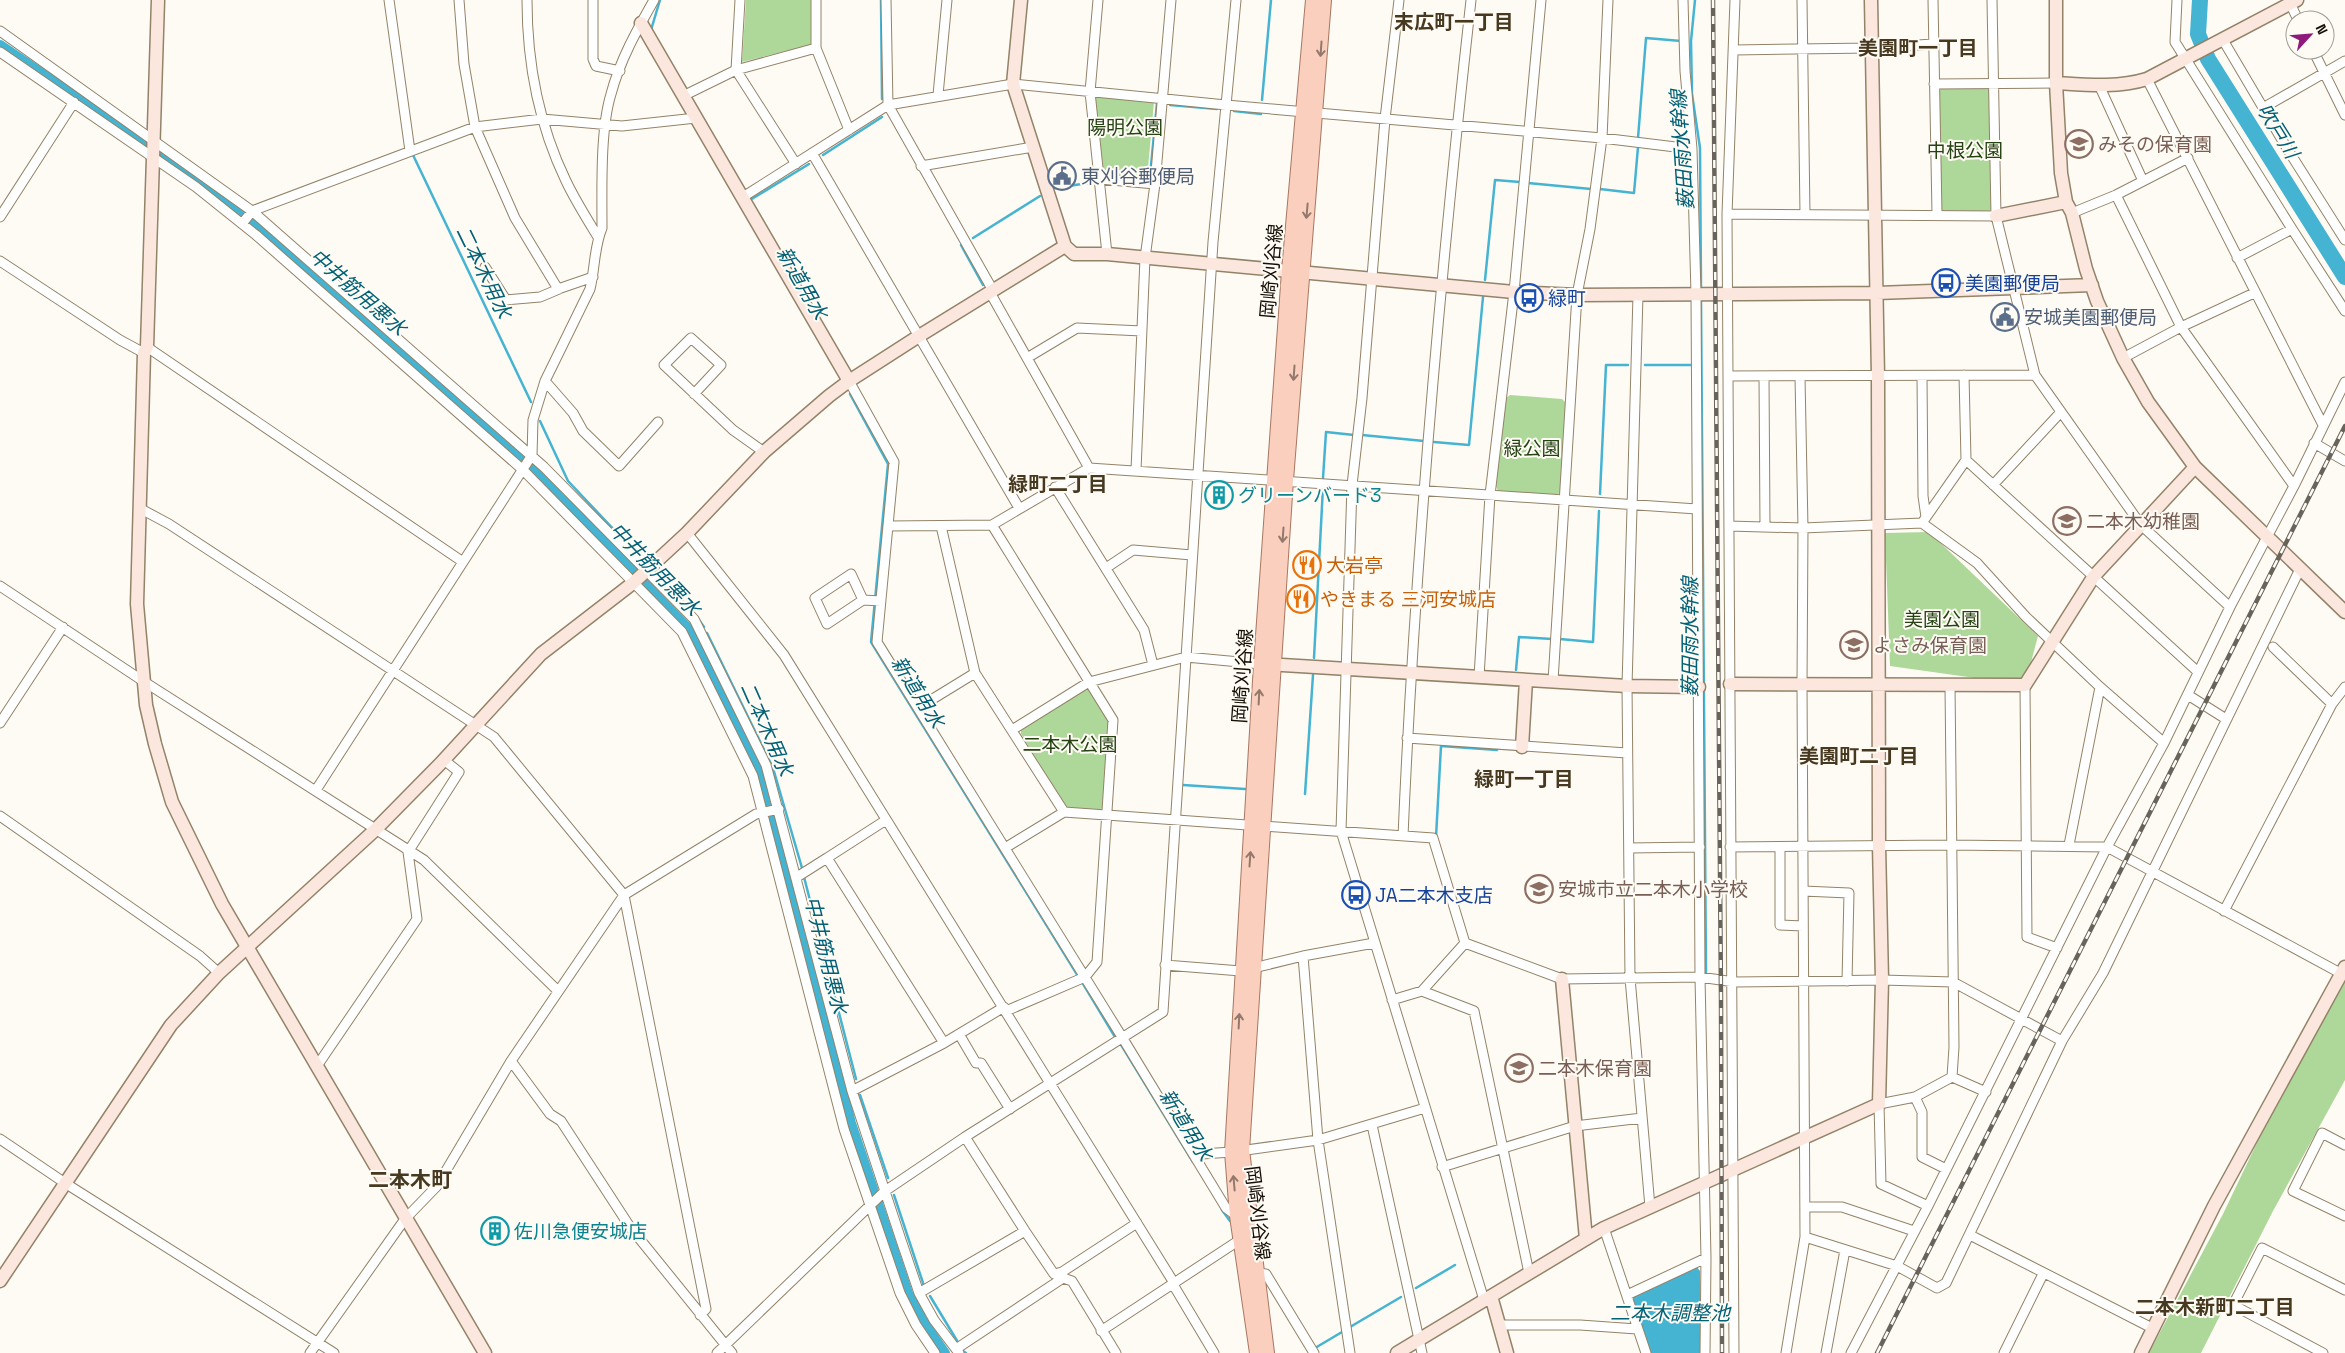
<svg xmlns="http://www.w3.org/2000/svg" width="2345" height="1353" font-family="'Space Grotesk','Noto Sans JP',sans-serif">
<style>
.park{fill:#aed899}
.water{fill:#45b3d2}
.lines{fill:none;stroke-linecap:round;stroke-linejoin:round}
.stream{stroke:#45b3d2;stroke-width:2.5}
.canal{stroke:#45b3d2;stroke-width:10}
.river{stroke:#45b3d2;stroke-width:16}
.street-casing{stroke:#938368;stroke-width:11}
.secondary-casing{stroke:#938368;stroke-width:15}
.primary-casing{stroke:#a77761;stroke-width:16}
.street{stroke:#fff;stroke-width:9}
.secondary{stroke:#fce7de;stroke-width:12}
.primary{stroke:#facfbe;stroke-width:14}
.rail-casing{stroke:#69645b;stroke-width:4.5}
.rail{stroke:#fefbf5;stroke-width:2.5;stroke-dasharray:8;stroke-linecap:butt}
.oneway{stroke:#93796b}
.labels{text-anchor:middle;stroke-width:4;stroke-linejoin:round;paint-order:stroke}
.park-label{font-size:19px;fill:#244212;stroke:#fefbf5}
.education-label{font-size:19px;fill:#785e54;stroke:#fefbf5;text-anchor:start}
.service-label{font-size:19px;fill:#4e5e75;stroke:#fefbf5;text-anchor:start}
.street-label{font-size:19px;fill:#150f05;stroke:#fefbf5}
.transit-label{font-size:19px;fill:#164399;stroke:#fefbf5;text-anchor:start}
.culture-label{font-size:19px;fill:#0d838f;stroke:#fefbf5;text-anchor:start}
.food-label{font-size:19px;fill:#c56008;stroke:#fefbf5;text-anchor:start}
.neighbourhood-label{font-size:20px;font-weight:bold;fill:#473920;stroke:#fefbf5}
.water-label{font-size:20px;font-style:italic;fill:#026177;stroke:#fefbf5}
.quarter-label{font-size:21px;font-weight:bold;fill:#473920;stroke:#fefbf5}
</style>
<rect width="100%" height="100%" fill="#fefbf5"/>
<path class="park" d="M746,0H811V45L742,62Z
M1988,87L1990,90L1992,207L1989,212L1944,211L1940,208L1938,92L1942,88Z
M1095,97L1154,102L1147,179L1104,176Z
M1510,395L1562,399L1566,403L1561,492L1557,495L1498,491L1496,486L1506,398Z
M1929,532L2038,636L2025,685L1890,666L1885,533Z
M1086,689L1090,690L1109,721L1104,806L1100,810L1069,809L1065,806L1021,734V730Z
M2345,978V1080L2273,1211L2201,1353H2149L2223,1214L2265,1126Z"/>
<path class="water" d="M1697,1267L1700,1271L1701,1353H1651L1632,1300L1634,1297Z"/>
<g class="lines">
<path class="stream" d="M881,0L882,99
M651,30L660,0
M1691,41L1692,94L1700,148L1701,287
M1691,41L1695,0
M1262,100L1271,0
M1170,105L1217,109
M1234,111L1261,114
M1638,138L1646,38L1681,41
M413,155L531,402
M823,155L882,117
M1150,176L1157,103
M1528,183L1591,189
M1055,188L1095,182
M1600,189L1634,193L1638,147
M750,200L809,164
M973,238L1040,196
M961,245L983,285
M1485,280L1495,180L1520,182
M1701,302L1706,972
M1645,365H1692
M850,394L888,464L871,642L1078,976
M540,421L568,481L634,551
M1362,435L1424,441
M1434,442L1469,445L1483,297
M1323,478L1326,432L1354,435
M1600,494L1606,365H1628
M699,620L704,627
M707,633L773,768L802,868
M1560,639L1593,642L1599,511
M1314,658L1323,487
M1516,670L1519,637L1552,639
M1183,785L1245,789
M1305,794L1313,675
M1436,837L1441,746L1497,750
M804,877L856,1079
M1082,982L1115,1037
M1120,1043L1193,1162
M860,1095L888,1178
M894,1195L924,1286
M1222,1210L1230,1221
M1416,1288L1455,1265
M930,1296L959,1344
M1350,1327L1401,1297
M1315,1348L1342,1332
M963,1351L966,1353"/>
<path class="canal" d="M0,45L164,156L237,210L532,467L691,631L761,772L851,1123L908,1293L923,1321L945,1353"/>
<path class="river" d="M2200,0L2198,34L2208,59L2345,277"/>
<defs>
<path id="street" d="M389,0L410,151
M459,0L464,64L475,127L515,218L558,289L593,277
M527,0C527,61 539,125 566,181C575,200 587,219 598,237
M593,0V59L596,66L620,71
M740,0L736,70L796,164
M816,0V48L849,130
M886,0L888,105L991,287L992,296L1089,468
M1098,0L1090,92L1107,254
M1399,0L1385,119L1362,398L1352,485L1341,831L1484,1300
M1683,0L1685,71L1692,149L1696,294L1700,977L1706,1258L1705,1353
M1802,0L1805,214
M1933,0L1937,214
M1992,0L1996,216L2035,375L2141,525L2230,607
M2177,0L2175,42L2292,229
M2290,3L2298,20
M0,31L252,211L544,467L694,619L766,765L852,1091L901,1240L919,1293L934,1320L959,1353
M2223,40L2288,150L2345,240
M1734,50L1871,48L1933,44
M2313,50L2345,115
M0,52L196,187L256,235L523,470L682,632L753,776L844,1129L900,1293L916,1325L935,1353
M2147,79L2323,425
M1934,84L2056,83
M2099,85L2143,181
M938,95L947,0
M683,96L736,70L816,48
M2263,108L2345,61
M812,153L1019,508
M921,166L1033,147
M1100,179L1155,184
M2116,195L2181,327L2294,486
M743,197L888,105L1013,84L1226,105L1602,138L1692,149
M2072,213L2116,195L2188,158
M1727,214L1735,0
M0,217L74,102
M242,224L252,211L475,127L542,119L622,126L696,118
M2237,258L2292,229L2345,311
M0,261L120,340L144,353
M485,267L506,300L540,297L559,289
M1638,295L1627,686L1630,978L1650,1207
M147,347L463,562
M1027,358L1077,328L1142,331
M2123,358L2181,327L2254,293
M1728,376L2035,375
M1764,376L1765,527
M1922,376L1923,496L1926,517
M545,381L573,413L583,431L619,466L658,422
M849,381L894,462L877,642L1122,1037L1226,1208L1237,1216
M694,394L721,365L691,338L664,365L733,430L764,452
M2314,443L2345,461
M1966,460L2198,672
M1136,470L1145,258L1155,184L1171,0
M1993,485L2060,413
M1055,487L1144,630L1153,665
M141,509L169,524L494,737L624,895L706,1309L700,1315
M1922,523L1966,460L1964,375
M992,525L1113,720L1097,962L1085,977L1006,1011
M889,526L992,525L1089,468L1697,509
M941,526L975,673L1064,812
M1729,526L1803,528L1922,523L1977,563L2026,617L2100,687L2164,743
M687,533L784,655L1174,1283V1286L1214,1353
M1106,568L1133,550L1192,555
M0,586L143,681L424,860L558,991
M863,600L827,624L815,598L851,574L863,600L881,601
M2273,647L2332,704
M1479,677L1490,495L1514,292L1541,0
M1553,681L1577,295L1590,229L1602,138L1608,0
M1950,685L1954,1047L1952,1077
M2025,685L2027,937L2057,948
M2188,695L2226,719
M918,708L975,673
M0,723L63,627
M1012,730L1089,682L1186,657L1261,664
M1407,738L1627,753
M316,790L532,455L533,420L545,381L590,289C595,269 594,247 602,228C602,189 600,130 611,94C620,60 637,30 654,0
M0,816L200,956L219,973
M886,820L827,858L944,1043
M1403,836C1415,557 1440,278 1471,0
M2069,845L2100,687
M1730,847L1950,845L2107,847L2342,974
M1780,847V925L1803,926
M1005,848L1064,812L1433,838L1465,943
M1629,848L1700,847
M797,877L827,858
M1803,891L1849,893L1847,981
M2224,911L2332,704L2345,687
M1465,943L1562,979L1700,977L1734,982L1882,980L1953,982L2062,1041
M1303,956L1318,1140L1350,1353
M1165,965L1241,971L1303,956L1374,943
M1422,991L1474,1011L1529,1273
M1392,1000L1422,991L1465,943
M959,1034L976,1063H981L1010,1109
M511,1061L550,1114L561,1121L630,1227L732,1353
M317,1066L417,919L408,852L459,772L444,760
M1952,1077L1986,1092
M852,1091L944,1043L1004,1007
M1915,1097L1922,1112V1157L1946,1169
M1372,1125L1422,1353
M0,1139L65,1183L334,1353
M2345,1145L2322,1133L2293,1191L2345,1216
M1192,1152L1202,1154L1232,1152L1318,1140L1425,1108
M1442,1167L1575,1126L1642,1118
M1928,1206L1881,1184L1879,1104L1915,1097L1952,1077
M1805,1207H1842L1914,1231
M1604,1228L1646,1353
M1025,1231L1054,1274L1062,1272L1137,1223
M1970,1235L2152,1328
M1805,1237L1897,1266L1937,1288L1946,1283L2062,1041L2103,973L2300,569
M1063,1273V1278L1072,1281L1116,1353
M1256,1273L1266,1274L1314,1353
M919,1293L1025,1231L965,1137
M1627,1295L1706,1258
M1499,1325H1580L1637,1329
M1101,1331L1241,1239
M956,1349L1063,1278
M310,1353L405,1219L437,1186L511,1061L624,895L756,814L779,809
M717,1353L885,1191L965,1137L1163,1012L1213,242L1236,0
M1734,1353L1727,214L1996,216
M1786,1353L1805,1237L1802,684L1803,528L1800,377
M1826,1353L1845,1250
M1851,1353L1928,1206L2107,847L2164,743L2230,607L2294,486L2345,382
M2004,1353L2043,1274
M2323,1353L2233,1305L2262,1248L2345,1290"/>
<path id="secondary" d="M158,0L147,347L144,353L137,604L146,705L155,744L172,802L222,904L485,1353
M1021,0L1013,84L1065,246L1074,254H1107L1514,292L1577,295L1877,293L2092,285
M2056,0V83L2061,173L2066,202L2072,213L2086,269L2097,301L2123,358L2148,402L2195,467L2345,612
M641,23L849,381
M2056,83C2088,85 2117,88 2147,79L2297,0
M1996,216L2066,202
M1265,664L1627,686L1699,687
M1730,684L2025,685L2094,576L2195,467
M1522,747L1526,680
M1562,979L1586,1239
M0,1281L171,1025L219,973L375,830L440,764L541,654L633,583L687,533L764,452L829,396L849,381L919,336L1065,246
M1491,1296L1507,1353
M1397,1353L1604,1228L1879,1104L1882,980L1879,845L1878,376L1871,0
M2141,1353L2214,1206L2345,967"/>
<path id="primary" d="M1257,1353L1237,1216L1232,1152L1261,664L1289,271L1313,0
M1267,1353L1242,1150L1286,480L1324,0"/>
</defs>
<use href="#street" class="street-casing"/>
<use href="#secondary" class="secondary-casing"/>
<use href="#primary" class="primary-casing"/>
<use href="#street" class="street"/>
<use href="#secondary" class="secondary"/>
<use href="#primary" class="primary"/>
<defs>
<path id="rail" d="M1713,0L1721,997L1722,1353
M1877,1353L2345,426"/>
</defs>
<use href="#rail" class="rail-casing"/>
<use href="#rail" class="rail"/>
</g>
<defs><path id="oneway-shaft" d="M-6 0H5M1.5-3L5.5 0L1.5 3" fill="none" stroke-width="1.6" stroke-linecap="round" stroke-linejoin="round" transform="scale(1.25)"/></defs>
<g class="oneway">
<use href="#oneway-shaft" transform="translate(1321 49) rotate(94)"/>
<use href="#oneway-shaft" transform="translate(1307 211) rotate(95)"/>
<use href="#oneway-shaft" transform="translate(1294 373) rotate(94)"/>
<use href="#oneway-shaft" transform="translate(1283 535) rotate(94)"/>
<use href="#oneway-shaft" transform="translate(1259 697) rotate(-87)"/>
<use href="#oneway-shaft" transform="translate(1250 859) rotate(-86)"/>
<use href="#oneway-shaft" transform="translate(1239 1021) rotate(-87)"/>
<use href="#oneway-shaft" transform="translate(1234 1183) rotate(-95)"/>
</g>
<defs>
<symbol id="school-ring" viewBox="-11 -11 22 22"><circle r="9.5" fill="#fefbf5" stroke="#8d6e63" stroke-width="1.5"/><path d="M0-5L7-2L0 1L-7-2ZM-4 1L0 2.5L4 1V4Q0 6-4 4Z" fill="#8d6e63"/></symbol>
<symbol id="civic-ring" viewBox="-11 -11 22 22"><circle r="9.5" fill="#fefbf5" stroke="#5c6f8a" stroke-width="1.5"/><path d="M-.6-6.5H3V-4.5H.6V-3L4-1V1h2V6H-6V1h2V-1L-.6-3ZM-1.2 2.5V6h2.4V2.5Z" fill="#5c6f8a"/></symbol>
<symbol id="bus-ring" viewBox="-11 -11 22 22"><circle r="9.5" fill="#fefbf5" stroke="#1a4fb4" stroke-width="1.5"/><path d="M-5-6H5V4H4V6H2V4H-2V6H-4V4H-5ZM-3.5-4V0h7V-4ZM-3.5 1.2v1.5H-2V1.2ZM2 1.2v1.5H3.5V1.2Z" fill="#1a4fb4"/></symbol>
<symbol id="building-ring" viewBox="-11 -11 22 22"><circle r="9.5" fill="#fefbf5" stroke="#0f9aa8" stroke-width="1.5"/><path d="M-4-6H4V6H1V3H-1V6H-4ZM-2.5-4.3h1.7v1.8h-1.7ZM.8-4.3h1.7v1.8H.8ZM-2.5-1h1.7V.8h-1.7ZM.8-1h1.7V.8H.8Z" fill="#0f9aa8"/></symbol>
<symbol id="restaurant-ring" viewBox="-11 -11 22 22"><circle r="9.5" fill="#fefbf5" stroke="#e8710a" stroke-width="1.5"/><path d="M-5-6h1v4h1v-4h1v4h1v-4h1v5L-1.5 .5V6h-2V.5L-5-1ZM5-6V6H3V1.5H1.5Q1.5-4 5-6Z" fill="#e8710a"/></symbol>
</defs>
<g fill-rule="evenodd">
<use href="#school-ring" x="2063" y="128" width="32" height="32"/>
<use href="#civic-ring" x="1046" y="160" width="32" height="32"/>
<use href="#bus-ring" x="1930" y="267" width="32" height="32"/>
<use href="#bus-ring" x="1513" y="282" width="32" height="32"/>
<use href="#civic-ring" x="1989" y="301" width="32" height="32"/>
<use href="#building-ring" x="1203" y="479" width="32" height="32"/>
<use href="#school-ring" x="2051" y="505" width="32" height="32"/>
<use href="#restaurant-ring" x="1291" y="549" width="32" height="32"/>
<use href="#restaurant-ring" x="1285" y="583" width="32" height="32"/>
<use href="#school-ring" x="1838" y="629" width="32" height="32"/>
<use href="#school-ring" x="1523" y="873" width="32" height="32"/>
<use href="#bus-ring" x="1340" y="879" width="32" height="32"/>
<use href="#school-ring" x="1503" y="1052" width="32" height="32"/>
<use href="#building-ring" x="479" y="1215" width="32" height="32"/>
</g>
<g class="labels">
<g class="park-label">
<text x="1125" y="134">陽明公園</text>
<text x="1965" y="157">中根公園</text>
<text x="1532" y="455">緑公園</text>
<text x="1942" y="626">美園公園</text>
<text x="1070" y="751">二本木公園</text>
</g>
<g class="education-label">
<text x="2098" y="151">みその保育園</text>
<text x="2086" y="528">二本木幼稚園</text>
<text x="1873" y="652">よさみ保育園</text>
<text x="1558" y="896">安城市立二本木小学校</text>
<text x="1538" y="1075">二本木保育園</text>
</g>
<g class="service-label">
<text x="1081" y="183">東刈谷郵便局</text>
<text x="2024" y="324">安城美園郵便局</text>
</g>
<g class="street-label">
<text transform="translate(1271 271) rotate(-85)" y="7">岡崎刈谷線</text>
<text transform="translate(1242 676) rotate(-86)" y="7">岡崎刈谷線</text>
<text transform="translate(1258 1213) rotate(83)" y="7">岡崎刈谷線</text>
</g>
<g class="transit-label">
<text x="1965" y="290">美園郵便局</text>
<text x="1548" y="305">緑町</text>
<text x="1375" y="902">JA二本木支店</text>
</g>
<g class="culture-label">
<text x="1238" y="502">グリーンバード3</text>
<text x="514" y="1238">佐川急便安城店</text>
</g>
<g class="food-label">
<text x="1326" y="572">大岩亭</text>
<text x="1320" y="606">やきまる 三河安城店</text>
</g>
<g class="neighbourhood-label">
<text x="1454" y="29">末広町一丁目</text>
<text x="1918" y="55">美園町一丁目</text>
<text x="1058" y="491">緑町二丁目</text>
<text x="1859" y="763">美園町二丁目</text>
<text x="1524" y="786">緑町一丁目</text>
<text x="2215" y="1314">二本木新町二丁目</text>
</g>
<g class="water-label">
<text transform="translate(2278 131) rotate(58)" y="7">吹戸川</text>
<text transform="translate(1682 150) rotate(-94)" y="7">薮田雨水幹線</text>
<text transform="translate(484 272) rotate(64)" y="7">二本木用水</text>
<text transform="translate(802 283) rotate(60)" y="7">新道用水</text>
<text transform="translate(358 292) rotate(41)" y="7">中井筋用悪水</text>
<text transform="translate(655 569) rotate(46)" y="7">中井筋用悪水</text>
<text transform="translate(1690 637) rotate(-90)" y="7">薮田雨水幹線</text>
<text transform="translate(918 692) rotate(58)" y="7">新道用水</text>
<text transform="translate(767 729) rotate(66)" y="7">二本木用水</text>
<text transform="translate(826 955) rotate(76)" y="7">中井筋用悪水</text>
<text transform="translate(1186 1125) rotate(58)" y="7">新道用水</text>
<text x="1670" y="1320">二本木調整池</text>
</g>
<g class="quarter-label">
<text x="410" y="1187">二本木町</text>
</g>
</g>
<g transform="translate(2310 35) rotate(64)"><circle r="24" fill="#fefbf5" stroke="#a19d95"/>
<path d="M0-4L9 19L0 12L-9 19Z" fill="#8e1b7c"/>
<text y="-8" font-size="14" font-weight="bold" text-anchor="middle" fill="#150f05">N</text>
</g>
</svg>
